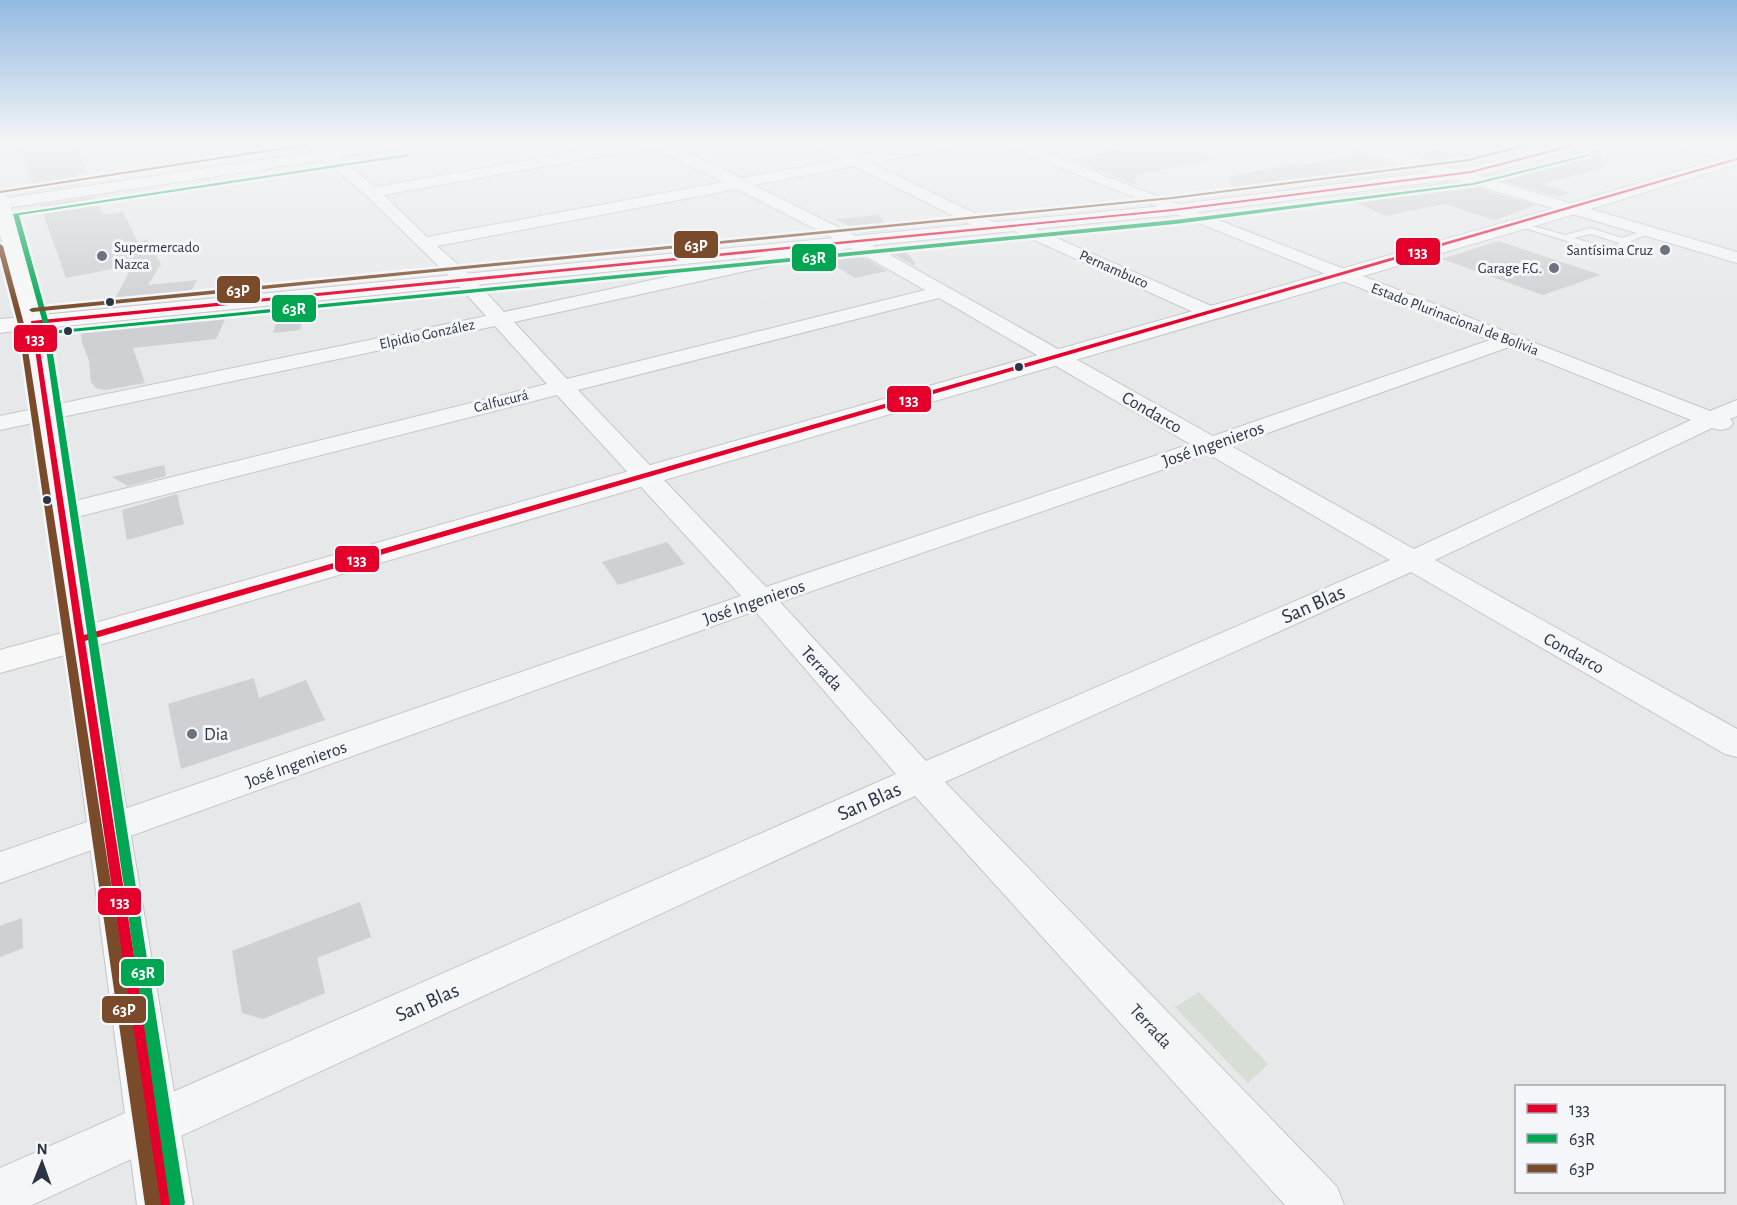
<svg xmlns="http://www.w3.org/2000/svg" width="1737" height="1205" font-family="'Alegreya Sans',sans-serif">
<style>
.green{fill:#d6ded6}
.building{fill:#ced0d3}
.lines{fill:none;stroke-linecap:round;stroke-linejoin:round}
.lane-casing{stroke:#c4c6c8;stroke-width:2}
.street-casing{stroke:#c4c6c8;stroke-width:2}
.secondary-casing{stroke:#c4c6c8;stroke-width:2}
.lane{fill:#f5f6f7;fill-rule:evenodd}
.street{fill:#f5f6f7;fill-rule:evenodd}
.secondary{fill:#f8f8f8;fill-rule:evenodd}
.bus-1-casing{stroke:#f4f6f9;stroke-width:5}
.bus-2-casing{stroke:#f4f6f9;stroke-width:5}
.bus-3-casing{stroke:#f4f6f9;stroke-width:5}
.bus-1{fill:#e4002b;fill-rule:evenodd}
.bus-2{fill:#00a651;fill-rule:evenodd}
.bus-3{fill:#7a4b2a;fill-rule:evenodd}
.poi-dot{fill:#6c737f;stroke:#f4f6f9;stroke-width:2}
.bus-dot{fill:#2b3445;stroke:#f4f6f9;stroke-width:2}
.labels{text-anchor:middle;stroke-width:6;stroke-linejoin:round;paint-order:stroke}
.far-poi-label{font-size:15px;fill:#2b3445;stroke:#f4f6f9;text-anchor:end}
.far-street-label{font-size:15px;fill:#2b3445;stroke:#f4f6f9}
.street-label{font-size:18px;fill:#2b3445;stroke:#f4f6f9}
.poi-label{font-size:18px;fill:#2b3445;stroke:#f4f6f9;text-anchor:start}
.near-street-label{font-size:21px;fill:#2b3445;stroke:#f4f6f9}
.line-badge{stroke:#f4f6f9;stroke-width:2}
.badge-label{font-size:16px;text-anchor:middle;font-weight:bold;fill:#fff}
</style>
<rect width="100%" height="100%" fill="#e6e8ea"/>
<path class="green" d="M1199,992L1268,1064L1248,1083L1175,1007Z"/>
<path class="building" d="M18,143H75L87,173L76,174L83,184L35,191L32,181H30Z
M1152,143H1174L1217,159L1136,175L1135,185L1070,159Z
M1397,143H1414L1451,154L1464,152L1486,161L1455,167L1385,146Z
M1599,149L1603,168L1541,184L1570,193L1558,197L1485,176Z
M1359,153L1421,171L1319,184L1316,182L1232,194L1229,177L1298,162L1306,165Z
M1455,181L1536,205L1495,220L1444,204L1385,216L1343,196Z
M92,197L104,215L123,212L138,242L147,239L161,264L148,285L197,280L187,299L111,306L133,265L66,278L40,205Z
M879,215L890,230L863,233L835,219Z
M1498,241L1601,275L1543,295L1442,259Z
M901,245L916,264L913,265L884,249L891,247L888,246Z
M858,254L887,271L855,278L827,261Z
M307,306L300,330L273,333L280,309Z
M228,313L216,339L133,348L145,383L106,390L96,388L91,382L89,361L82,342L80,327Z
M164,465L166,476L128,486L112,477Z
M177,494L184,524L127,540L122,510Z
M667,542L685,564L618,585L602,562Z
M254,678L259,698L306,680L325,720L181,769L168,704Z
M360,902L371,937L317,958L325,993L263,1019L242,1013L232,951Z
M22,918L23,948L0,957V926Z"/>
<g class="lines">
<defs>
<path id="lane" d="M1518,222L1565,235L1591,228L1622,238L1649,229L1653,232L1631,241L1632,245L1608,254L1518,226ZM1591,234L1619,243H1620L1608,248L1574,238Z"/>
<path id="street" d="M306,143H322L330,150L375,143H413L406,147L339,157L375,187L627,143H667L741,178L841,160L812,143H831L858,156L928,143H960L953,147L871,163L997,224L1000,228L997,232H985L854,166L754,185L860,238L1213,436L1490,340L999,143H1020L1710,411L1737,400V416L1730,419L1733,423L1729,428L1721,430L1712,428L1435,560L1737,729V757L1725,754L1411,572L945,782L1337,1187L1344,1205H1285L915,796L32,1205H0V1168L896,774L755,611L0,883V852L741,596L557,395L61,521L51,519L48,513L51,507L547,384L495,326L0,430V416L486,316L457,284L366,195L324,160L0,209V199L315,152ZM653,147L723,182L427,237L384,195ZM737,189L837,240L504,312L471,276L437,246ZM851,248L925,290L567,379L514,322ZM939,298L1190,444L766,587L578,390ZM1509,347L1691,420L1414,549L1231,446ZM1208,454L1390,560L926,761L780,602Z
M1342,143H1366L1737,252V263L1344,146Z
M1489,143H1513L1546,153L1548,156L1541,160L1491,146Z
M1671,143H1698L1737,153V161L1673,146Z
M1018,221L1216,308L1219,312L1216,316H1202L1012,230L1009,226L1012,222Z"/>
<path id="secondary" d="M1566,143H1595L1593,146L1471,177L1173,215L45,328L95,623L1541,212L1737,154V164L1555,220L99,645L193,1205H137L65,655L0,673V650L62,633L23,330L0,333V319L21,317L0,235V194L6,195L9,199L42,315L1173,205L1471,167Z"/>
</defs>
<use href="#lane" class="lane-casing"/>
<use href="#street" class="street-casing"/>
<use href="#secondary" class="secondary-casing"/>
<use href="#lane" class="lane"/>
<use href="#street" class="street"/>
<use href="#secondary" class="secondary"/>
<defs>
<path id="bus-1" d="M1578,143H1587L1471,173L1173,211L36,324L84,635L1737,158V160L85,641L173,1205H157L31,321L1173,209L1471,171Z"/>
<path id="bus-2" d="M408,154L410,156L19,215L48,320L50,331L1175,220L1473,183L1590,154L1592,155L1473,185L1175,224L50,334L185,1203L184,1205H170L44,335L34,336L31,334L34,332L44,331L42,320L13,214Z"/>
<path id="bus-3" d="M312,143H325L0,193V191Z
M1529,143H1538L1469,161L1172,199L32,312L29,310L32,308L1172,197L1469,159Z
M0,244L3,246L24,324L161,1205H145L18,324L0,256Z"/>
</defs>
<use href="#bus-1" class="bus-1-casing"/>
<use href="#bus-2" class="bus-2-casing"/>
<use href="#bus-3" class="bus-3-casing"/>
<use href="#bus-1" class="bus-1"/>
<use href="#bus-2" class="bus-2"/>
<use href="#bus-3" class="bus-3"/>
</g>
<linearGradient id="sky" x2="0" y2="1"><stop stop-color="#93bae0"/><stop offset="0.46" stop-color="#f4f5f6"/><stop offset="1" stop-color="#f4f5f6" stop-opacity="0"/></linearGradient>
<rect width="1737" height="312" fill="url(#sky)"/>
<g class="poi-dot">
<circle cx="1665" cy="250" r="6"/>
<circle cx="102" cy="256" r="6"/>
<circle cx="1554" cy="268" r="6"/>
<circle cx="192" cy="734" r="6"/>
</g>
<g class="bus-dot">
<circle cx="110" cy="302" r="5"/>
<circle cx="68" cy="331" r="5"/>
<circle cx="1019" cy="367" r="5"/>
<circle cx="47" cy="500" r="5"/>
</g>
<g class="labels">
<g class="far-poi-label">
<text x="114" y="252" text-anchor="start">Supermercado<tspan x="114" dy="17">Nazca</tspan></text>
<text x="1653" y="255">Santísima Cruz</text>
<text x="1542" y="273">Garage F.G.</text>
</g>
<g class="far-street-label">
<text transform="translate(1114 269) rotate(24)" y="5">Pernambuco</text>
<text transform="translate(1455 319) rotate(21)" y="5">Estado Plurinacional de Bolivia</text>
<text transform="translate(427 334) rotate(-12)" y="5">Elpidio González</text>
<text transform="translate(501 401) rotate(-14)" y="5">Calfucurá</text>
</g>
<g class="street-label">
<text transform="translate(1152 412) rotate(30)" y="6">Condarco</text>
<text transform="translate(1213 444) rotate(-19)" y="6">José Ingenieros</text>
<text transform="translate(754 602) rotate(-19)" y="6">José Ingenieros</text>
<text transform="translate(1574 653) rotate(29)" y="6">Condarco</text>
<text transform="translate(822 668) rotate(48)" y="6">Terrada</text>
<text transform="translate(296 764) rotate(-20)" y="6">José Ingenieros</text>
<text transform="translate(1151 1026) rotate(47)" y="6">Terrada</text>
</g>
<g class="poi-label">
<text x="204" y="740">Dia</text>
</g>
<g class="near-street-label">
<text transform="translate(1313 604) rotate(-24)" y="7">San Blas</text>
<text transform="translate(869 801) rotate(-24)" y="7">San Blas</text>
<text transform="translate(427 1002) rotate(-24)" y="7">San Blas</text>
</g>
</g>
<g class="line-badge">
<rect x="673" y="230" width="46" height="29" rx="6" fill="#7a4b2a"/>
<rect x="1395" y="237" width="46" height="29" rx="6" fill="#e4002b"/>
<rect x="791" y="243" width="46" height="29" rx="6" fill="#00a651"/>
<rect x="216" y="275" width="45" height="29" rx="6" fill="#7a4b2a"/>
<rect x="271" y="294" width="46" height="29" rx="6" fill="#00a651"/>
<rect x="13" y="324" width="45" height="29" rx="6" fill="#e4002b"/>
<rect x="886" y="385" width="46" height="28" rx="6" fill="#e4002b"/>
<rect x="334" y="545" width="46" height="28" rx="6" fill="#e4002b"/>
<rect x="97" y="887" width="45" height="29" rx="6" fill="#e4002b"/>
<rect x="120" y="958" width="45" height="29" rx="6" fill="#00a651"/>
<rect x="101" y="995" width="46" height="29" rx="6" fill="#7a4b2a"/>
</g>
<g class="badge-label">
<text x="696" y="251">63P</text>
<text x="1418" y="257">133</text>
<text x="814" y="263">63R</text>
<text x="238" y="296">63P</text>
<text x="294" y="314">63R</text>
<text x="35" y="344">133</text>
<text x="909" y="405">133</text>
<text x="357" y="565">133</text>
<text x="120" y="907">133</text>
<text x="143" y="978">63R</text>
<text x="124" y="1015">63P</text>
</g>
<rect x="1515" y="1085" width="210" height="108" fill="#f4f6f9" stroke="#a4a8b1" stroke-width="1.5"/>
<rect x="1527" y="1104" width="30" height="9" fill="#e4002b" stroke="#a4a8b1" stroke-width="1.5"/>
<text x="1569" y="1115" font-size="18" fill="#2b3445">133</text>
<rect x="1527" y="1134" width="30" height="9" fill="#00a651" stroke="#a4a8b1" stroke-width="1.5"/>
<text x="1569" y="1145" font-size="18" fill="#2b3445">63R</text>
<rect x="1527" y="1164" width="30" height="9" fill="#7a4b2a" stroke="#a4a8b1" stroke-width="1.5"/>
<text x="1569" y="1175" font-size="18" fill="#2b3445">63P</text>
<g transform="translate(42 1163) rotate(1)" stroke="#f4f6f9" stroke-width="4.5" paint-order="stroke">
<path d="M0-4.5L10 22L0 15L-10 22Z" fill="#2b3445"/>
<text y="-9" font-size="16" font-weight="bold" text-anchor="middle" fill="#2b3445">N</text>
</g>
</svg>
